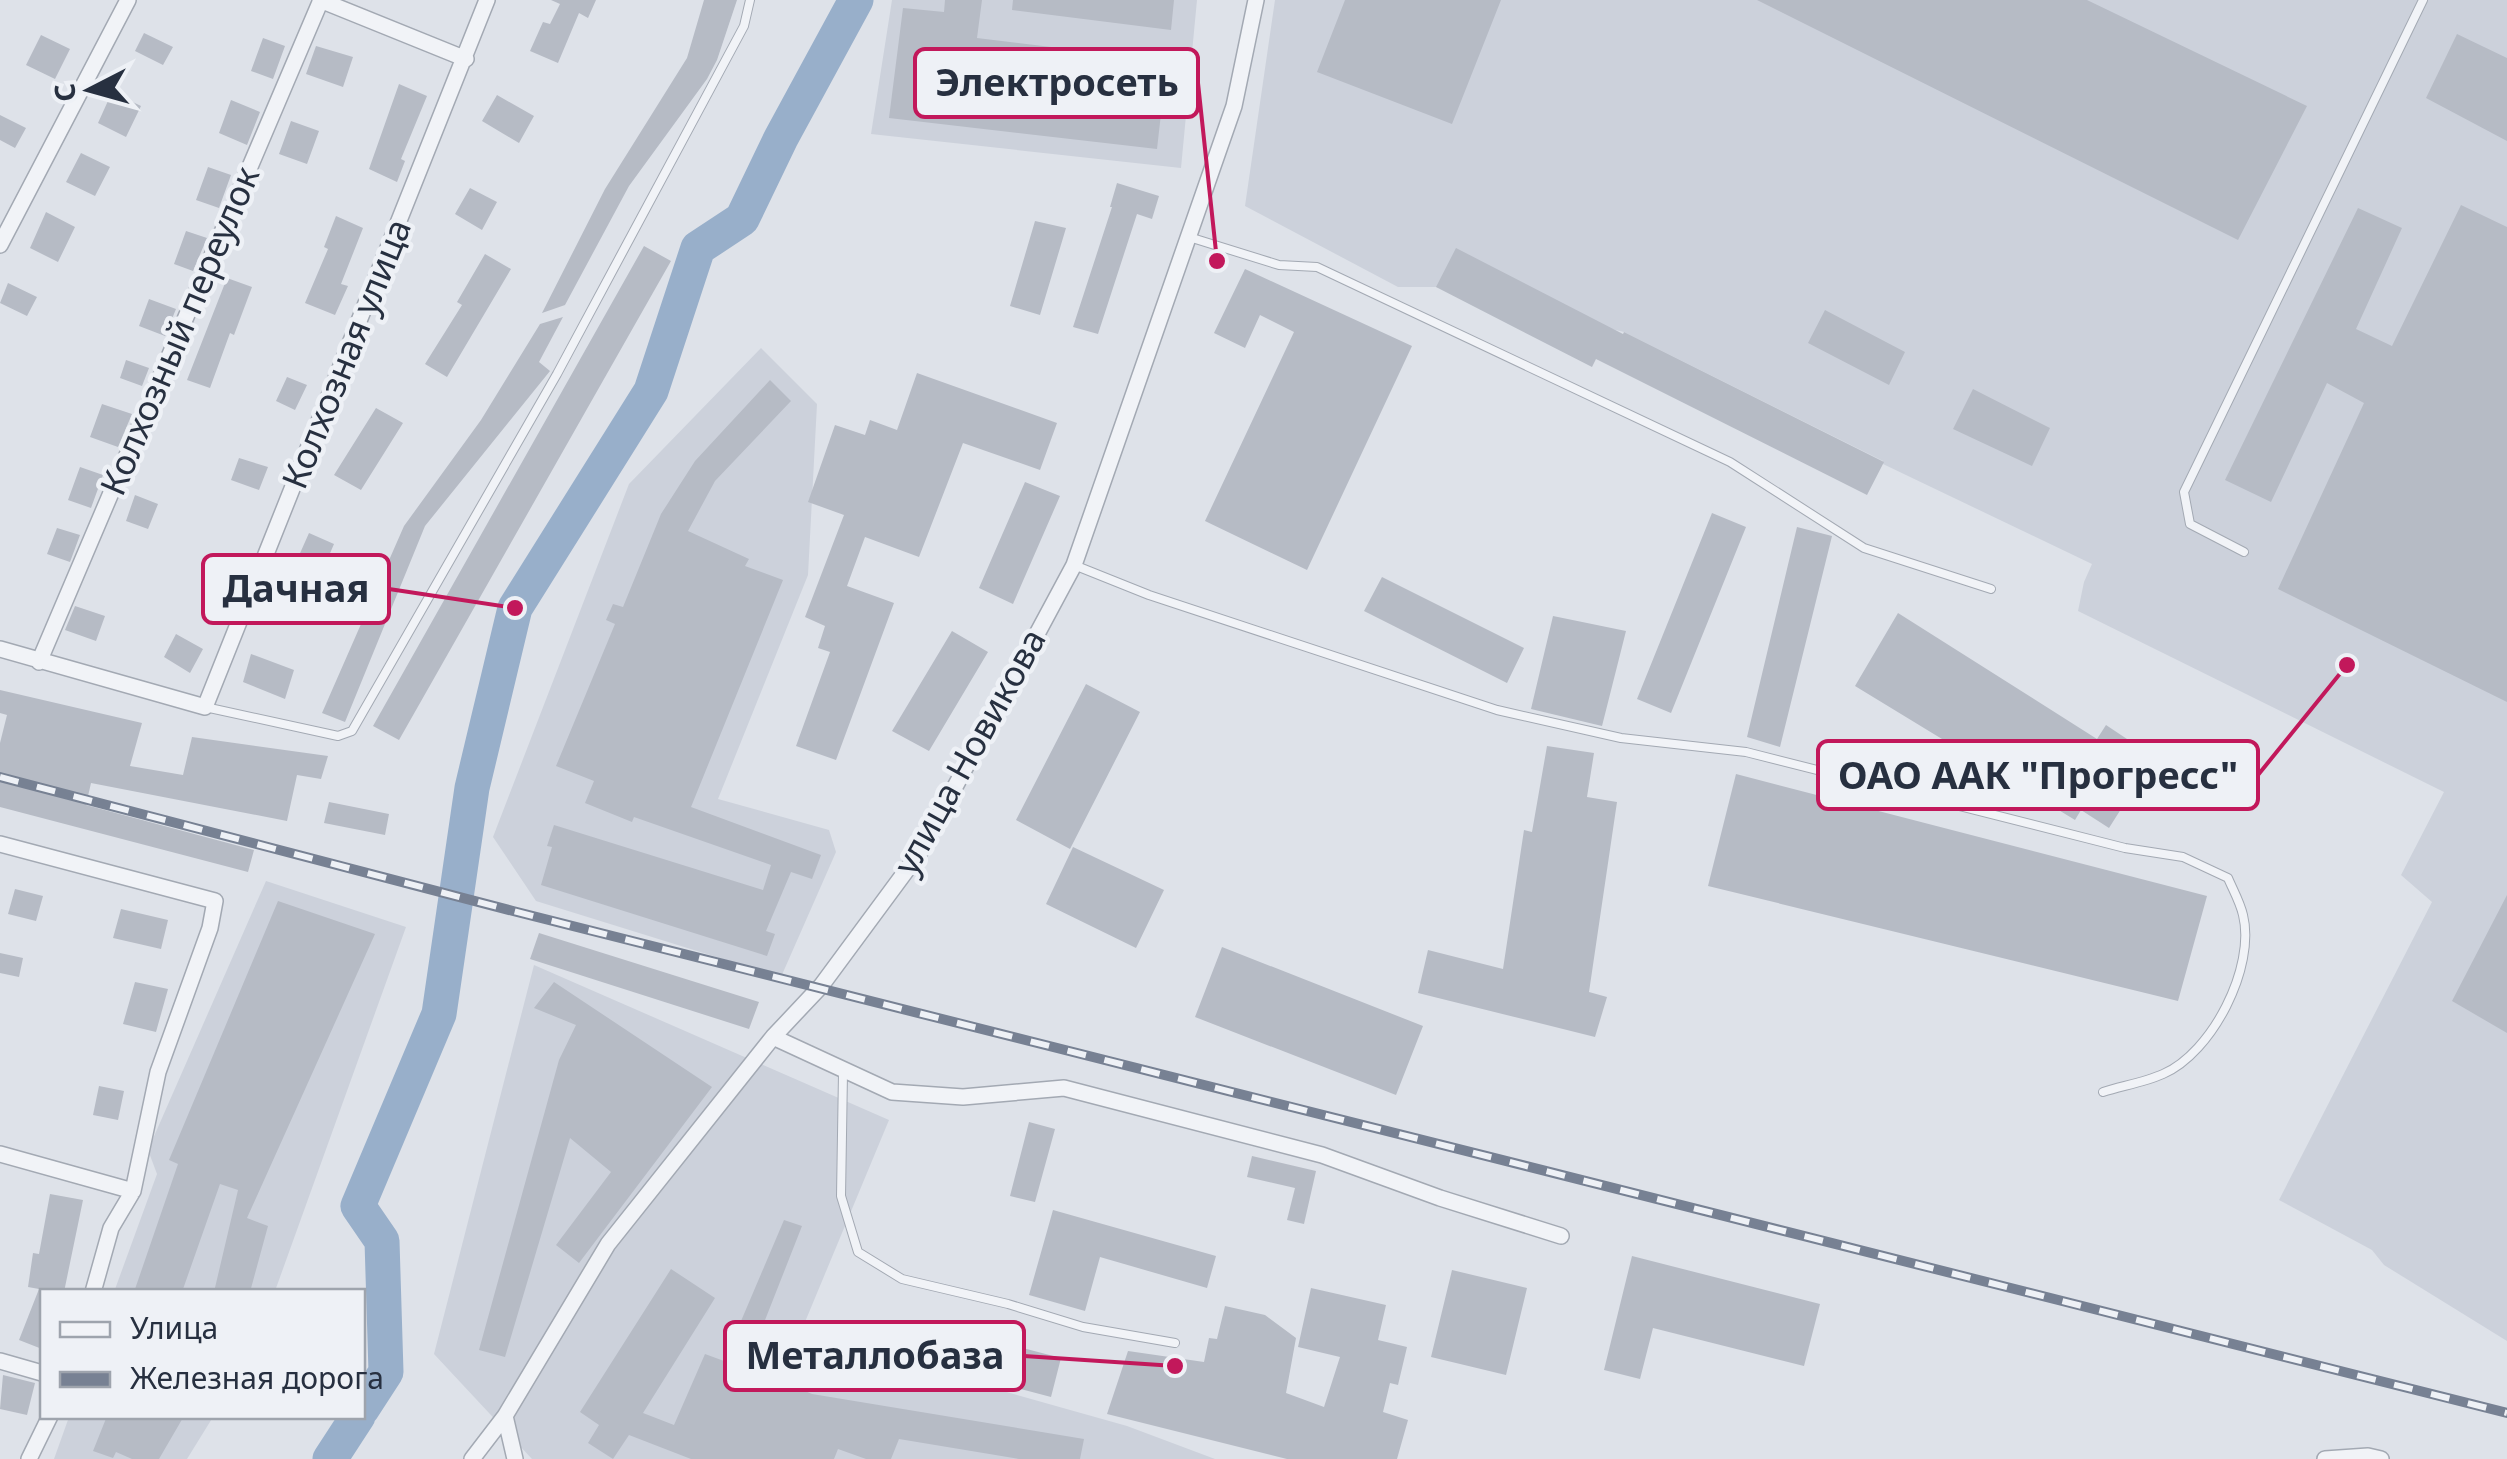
<svg xmlns="http://www.w3.org/2000/svg" width="2507" height="1459" font-family="'Noto Sans',sans-serif">
<style>
.built{fill:#ccd1db}
.lines{fill:none;stroke-linecap:round;stroke-linejoin:round}
.river{stroke:#98afca;stroke-width:35}
.building{fill:#b6bbc5}
.lane-casing{stroke:#a3a9b3;stroke-width:10}
.street-casing{stroke:#a3a9b3;stroke-width:18}
.lane{stroke:#f1f3f7;stroke-width:8}
.street{stroke:#f1f3f7;stroke-width:15}
.rail-casing{stroke:#778193;stroke-width:10}
.rail{stroke:#eef1f6;stroke-width:6;stroke-dasharray:19;stroke-linecap:butt}
.labels{text-anchor:middle;stroke-width:9;stroke-linejoin:round;paint-order:stroke}
.street-label{font-size:35px;fill:#273040;stroke:#eef1f6}
.leader{fill:none;stroke:#c2185b;stroke-width:4}
.callout-dot{fill:#c2185b;stroke:#eef1f6;stroke-width:4}
.callout{fill:#eef1f6;stroke:#c2185b;stroke-width:4}
.callout-label{font-size:38px;text-anchor:middle;font-weight:bold;fill:#273040}
</style>
<rect width="100%" height="100%" fill="#dee2e9"/>
<path class="built" d="M892,0H1197L1181,168L871,134Z
M1275,0H2507V1341L2384,1265L2372,1250L2279,1200L2432,902L2401,875L2444,792L2078,611L2084,582L2092,564L1883,464V461L1624,332L1436,287H1398L1245,206Z
M761,348L817,404L808,575L718,799L829,830L836,852L781,977L536,901L493,837L629,484Z
M266,881L406,927L275,1291L114,1292L157,1174L148,1150Z
M534,965L889,1120L800,1334L1127,1426L1215,1459H532L434,1354Z
M69,1417H213L187,1459H54Z"/>
<g class="lines">
<path class="river" d="M362,1409L386,1372L382,1241L358,1206L439,1014L472,788L515,608L651,391L698,248L742,219L781,138L856,0
M330,1459L358,1416"/>
</g>
<path class="building" d="M551,0H596L588,18L579,13L558,63L530,51L543,22L550,24L560,4Z
M704,0H737L717,60L707,79L629,186L565,305L542,313L605,189L687,58Z
M945,0H982L977,38L1167,61L1157,149L889,118L903,8L944,12Z
M1013,0H1174L1171,30L1012,10Z
M1345,0H1501L1452,124L1317,72Z
M1757,0H2087L2307,106L2238,240Z
M144,33L173,47L163,65L135,51Z
M2457,34L2507,58V141L2426,98Z
M41,35L70,49L55,79L26,65Z
M263,38L285,46L273,79L251,71Z
M316,46L353,57L343,87L306,74Z
M399,84L427,96L401,159L405,161L397,182L369,169Z
M112,92L141,106L126,137L98,123Z
M497,95L534,116L519,143L482,121Z
M231,100L260,112L247,145L219,133Z
M0,115L26,128L15,148L0,140Z
M291,121L319,131L307,164L279,154Z
M81,153L110,167L95,196L66,182Z
M208,167L231,175L219,208L196,200Z
M1117,183L1159,196L1152,219L1137,214L1098,334L1073,327L1112,207H1110Z
M470,188L497,202L482,230L455,214Z
M2461,205L2507,227V702L2278,589L2364,403L2327,383L2271,502L2225,480L2358,208L2402,228L2356,329L2392,346Z
M46,212L75,227L58,262L30,248Z
M336,216L363,228L341,284L348,286L335,315L305,303L328,249L324,247Z
M1035,221L1066,228L1040,315L1010,306Z
M186,231L207,238L193,271L174,264Z
M644,246L671,261L399,740L373,726Z
M1456,248L1623,334L1624,332L1884,462L1867,495L1596,359L1592,367L1436,287Z
M485,254L511,269L447,377L425,364L462,305L457,302Z
M1245,269L1412,346L1307,570L1205,521L1294,332L1260,315L1245,348L1214,333Z
M227,278L252,287L234,335L230,333L210,388L187,380Z
M8,283L37,297L27,316L0,303Z
M149,299L176,309L165,336L139,326Z
M1825,310L1905,352L1889,385L1808,343Z
M563,317L539,362L550,371L425,526L345,722L322,713L404,526L481,420L540,324Z
M126,360L149,368L142,386L120,378Z
M917,373L1057,423L1040,470L963,443L919,557L865,537L847,586L894,603L836,760L796,746L830,652L818,648L825,626L805,617L844,515L808,502L835,425L865,435L870,420L897,430Z
M287,377L307,385L295,410L276,401Z
M770,380L791,401L715,481L688,531L749,559L745,566L783,580L691,807L821,855L812,879L791,872L766,931L775,934L767,956L541,885L552,847L547,846L554,825L763,890L771,865L634,817L632,822L585,803L594,781L556,766L615,624L606,620L613,604L623,607L661,514L695,461Z
M1973,389L2050,428L2032,466L1953,429Z
M102,404L132,414L118,447L90,437Z
M376,408L403,423L361,490L334,475Z
M239,458L268,467L259,490L231,480Z
M80,467L103,475L91,508L68,500Z
M1025,482L1060,496L1013,604L979,588Z
M135,495L158,504L148,529L126,521Z
M1712,513L1746,527L1671,713L1637,699Z
M1797,527L1832,536L1780,747L1747,737Z
M57,528L80,535L70,562L47,554Z
M309,533L334,544L322,572L297,560Z
M1382,577L1524,648L1507,683L1364,611Z
M75,606L105,616L96,641L65,630Z
M1898,613L2097,739L2106,725L2154,757L2109,828L2081,810L2075,820L1855,686Z
M1553,616L1626,631L1602,726L1531,709Z
M952,631L988,652L929,751L892,731Z
M176,634L203,649L190,673L164,657Z
M251,654L294,670L285,699L243,682Z
M1086,684L1140,712L1070,849L1016,820Z
M0,690L142,723L130,766L183,775L192,737L328,756L321,779L297,775L287,821L91,783L86,805L254,850L248,872L0,807V743L7,715L0,713Z
M1547,746L1594,753L1587,797L1617,802L1589,992L1607,997L1595,1037L1418,993L1428,950L1503,969L1524,830L1532,832Z
M1736,774L2207,896L2178,1001L1708,886Z
M329,802L389,814L385,835L324,823Z
M1073,847L1164,890L1136,948L1046,904Z
M15,889L43,896L36,921L8,914Z
M2507,895V1033L2452,1001Z
M278,901L375,934L247,1218L268,1226L250,1292H214L238,1190L220,1184L182,1292H134L178,1164L169,1160Z
M121,909L168,920L161,949L113,938Z
M539,933L759,1002L749,1029L530,959Z
M1222,947L1423,1026L1396,1095L1195,1017Z
M0,953L23,958L19,977L0,973Z
M135,982L168,989L156,1032L123,1024Z
M554,982L712,1087L579,1263L556,1245L611,1172L570,1138L505,1357L479,1350L559,1060L576,1025L534,1008Z
M99,1086L124,1091L118,1120L93,1115Z
M1029,1122L1055,1129L1035,1202L1010,1196Z
M1252,1156L1316,1171L1304,1224L1287,1220L1295,1188L1247,1177Z
M50,1194L83,1200L64,1292H42V1349L19,1340L39,1289L28,1287L33,1253L39,1254Z
M1053,1210L1216,1256L1207,1288L1100,1257L1085,1311L1029,1295Z
M784,1220L802,1226L747,1366L812,1394L1084,1439L1080,1459H1019L899,1439L891,1459H866L838,1449L834,1459H691L629,1435L613,1459L588,1443L599,1425L580,1412L671,1269L715,1298L643,1413L674,1425L705,1354L724,1361Z
M1632,1256L1820,1304L1804,1366L1653,1328L1640,1379L1604,1370Z
M1452,1270L1527,1288L1506,1375L1431,1357Z
M1311,1288L1386,1305L1378,1340L1407,1347L1398,1385L1390,1383L1383,1412L1408,1420L1397,1459H1287L1107,1414L1128,1351L1204,1362L1209,1338L1217,1339L1225,1306L1265,1315L1296,1338L1286,1393L1324,1407L1340,1357L1298,1347Z
M1015,1346L1061,1358L1051,1397L1005,1385Z
M3,1375L35,1383L27,1415L0,1409Z
M107,1416H184L159,1459H132L116,1452L113,1458L93,1451Z"/>
<g class="lines">
<defs>
<path id="lane" d="M1189,237L1279,265L1317,267L1730,462L1864,548L1991,589
M2244,552L2190,524L2184,492L2423,0
M1074,565L1149,595L1497,710L1621,738L1746,752L2125,848L2183,857L2228,878C2233,890 2240,902 2243,915C2256,967 2212,1053 2163,1074C2145,1082 2122,1086 2103,1092
M205,707L338,736L352,731L557,374L744,26L750,0
M840,1071L843,1073L841,1196L858,1252L902,1279L1008,1304L1083,1327L1175,1343"/>
<path id="street" d="M320,0L466,59
M0,245L128,0
M0,649L205,707L487,0
M39,662L321,0
M0,844L215,901L210,928L158,1072L133,1191L111,1228L93,1292
M773,1037L892,1092L963,1097L1064,1088L1322,1155L1440,1198L1561,1236
M0,1154L133,1191
M0,1361L42,1373
M505,1416L515,1459
M29,1459L50,1416
M472,1459L505,1416L608,1244L773,1037L821,986L920,852L1074,565L1234,106L1256,0
M2325,1459L2368,1456L2381,1459"/>
</defs>
<use href="#lane" class="lane-casing"/>
<use href="#street" class="street-casing"/>
<use href="#lane" class="lane"/>
<use href="#street" class="street"/>
<defs>
<path id="rail" d="M0,777L513,911L2507,1413"/>
</defs>
<use href="#rail" class="rail-casing"/>
<use href="#rail" class="rail"/>
</g>
<g class="labels">
<g class="street-label">
<text transform="translate(180 331) rotate(-67)" y="12">Колхозный переулок</text>
<text transform="translate(347 354) rotate(-68)" y="12">Колхозная улица</text>
<text transform="translate(970 752) rotate(-61)" y="12">улица Новикова</text>
</g>
</g>
<path class="leader" d="M1217 261L1198 83M515 608L389 589M2347 665L2258 775M1175 1366L1024 1356"/>
<g class="callout-dot">
<circle cx="1217" cy="261" r="10"/>
<circle cx="515" cy="608" r="10"/>
<circle cx="2347" cy="665" r="10"/>
<circle cx="1175" cy="1366" r="10"/>
</g>
<g class="callout">
<rect x="915" y="49" width="283" height="68" rx="10"/>
<rect x="203" y="555" width="186" height="68" rx="10"/>
<rect x="1818" y="741" width="440" height="68" rx="10"/>
<rect x="725" y="1322" width="299" height="68" rx="10"/>
</g>
<g class="callout-label">
<text x="1057" y="96">Электросеть</text>
<text x="296" y="602">Дачная</text>
<text x="2038" y="789">ОАО ААК "Прогресс"</text>
<text x="875" y="1369">Металлобаза</text>
</g>
<rect x="40" y="1289" width="325" height="130" fill="#eef1f6" stroke="#9ea4ad" stroke-width="2.5"/>
<rect x="60" y="1322" width="50" height="15" fill="#f1f3f7" stroke="#9ea4ad" stroke-width="2.5"/>
<text x="130" y="1339" font-size="30" fill="#273040">Улица</text>
<rect x="60" y="1372" width="50" height="15" fill="#778193" stroke="#9ea4ad" stroke-width="2.5"/>
<text x="130" y="1389" font-size="30" fill="#273040">Железная дорога</text>
<g transform="translate(90 90) rotate(264)" stroke="#eef1f6" stroke-width="8" paint-order="stroke">
<path d="M0-8L18 38L0 25L-18 38Z" fill="#273040"/>
<text y="-15" font-size="28" font-weight="bold" text-anchor="middle" fill="#273040">С</text>
</g>
</svg>
